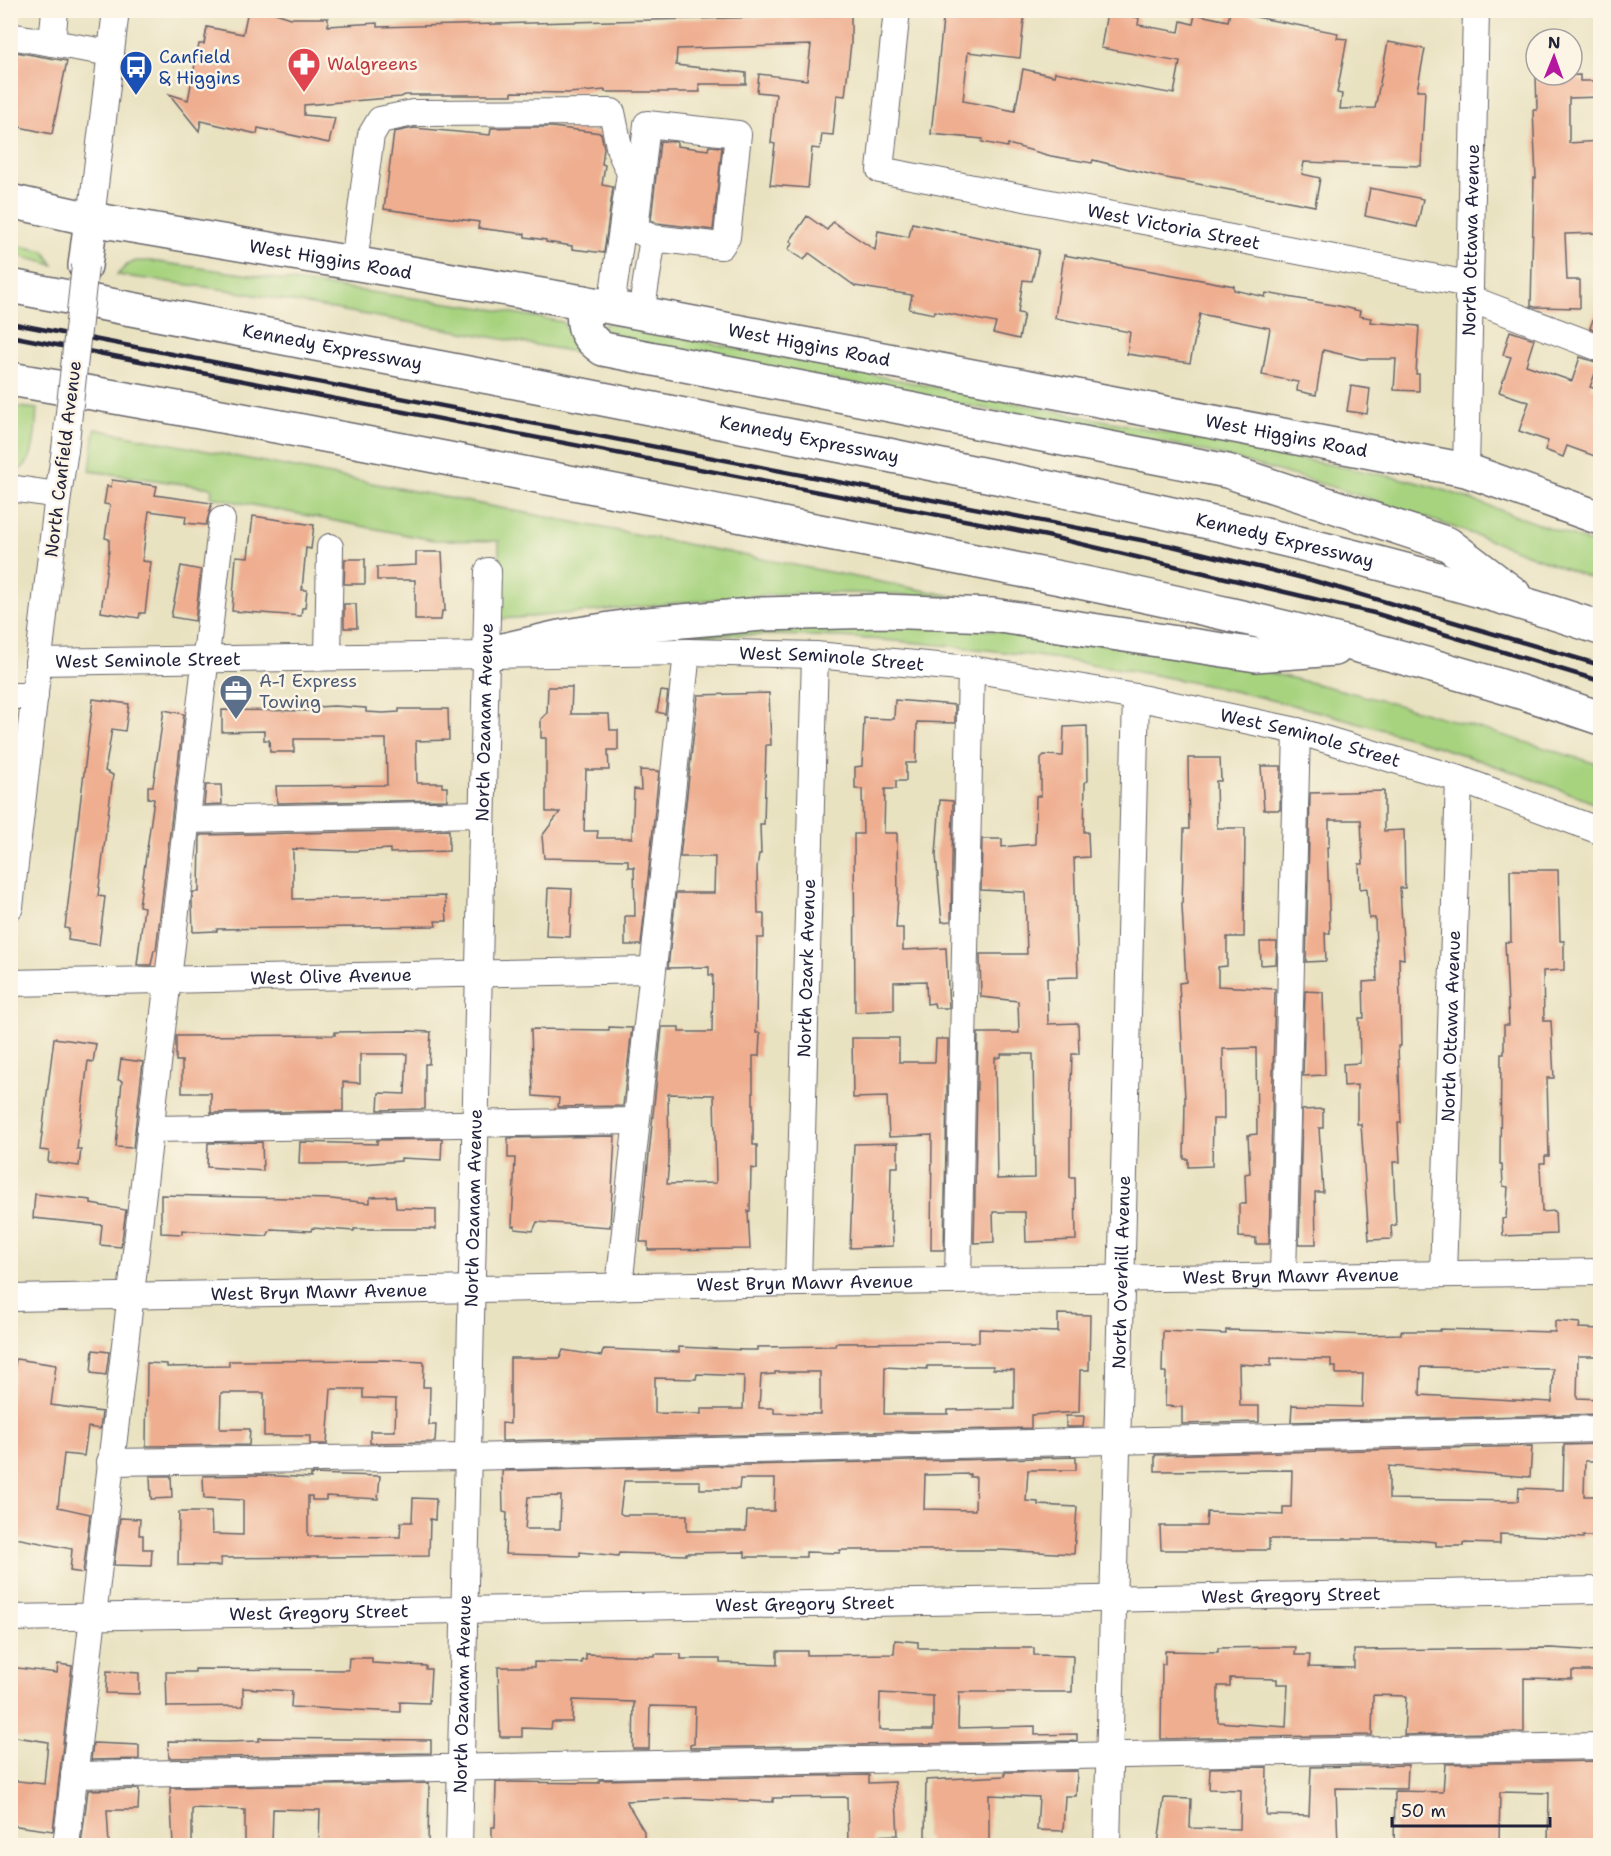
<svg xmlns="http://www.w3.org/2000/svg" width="1611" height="1856" font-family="'Shantell Sans',sans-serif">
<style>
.green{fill:#a7d37f;stroke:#647a5d;stroke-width:1.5}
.building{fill:#efae90;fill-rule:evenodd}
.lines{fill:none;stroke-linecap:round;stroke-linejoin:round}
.minor-casing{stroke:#68656a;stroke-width:28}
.major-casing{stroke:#68656a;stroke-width:36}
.highway-casing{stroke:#68656a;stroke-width:36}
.minor{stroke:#fff;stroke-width:26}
.major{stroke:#fff;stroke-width:33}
.highway{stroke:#fff;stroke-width:33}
.rail{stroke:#22223b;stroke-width:4.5}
.minor-bridge-casing{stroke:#68656a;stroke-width:28;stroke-linecap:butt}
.minor-bridge{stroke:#fff;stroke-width:26}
.labels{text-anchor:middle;stroke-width:5;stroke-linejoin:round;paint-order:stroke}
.transit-label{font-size:18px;fill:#164399;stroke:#fcf5e5;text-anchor:start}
.health-label{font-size:18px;fill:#be3a42;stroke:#fcf5e5;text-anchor:start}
.street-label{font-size:18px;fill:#22223b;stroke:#fcf5e5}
.service-label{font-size:18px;fill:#4e5e75;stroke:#fcf5e5;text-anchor:start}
</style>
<rect width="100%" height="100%" fill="#fcf5e5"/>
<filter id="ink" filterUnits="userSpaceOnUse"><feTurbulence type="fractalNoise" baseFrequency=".0167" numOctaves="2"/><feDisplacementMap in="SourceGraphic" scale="12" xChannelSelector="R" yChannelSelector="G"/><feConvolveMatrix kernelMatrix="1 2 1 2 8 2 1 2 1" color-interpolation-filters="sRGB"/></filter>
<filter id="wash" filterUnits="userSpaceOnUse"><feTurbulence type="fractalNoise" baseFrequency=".008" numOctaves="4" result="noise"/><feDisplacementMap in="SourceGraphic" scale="24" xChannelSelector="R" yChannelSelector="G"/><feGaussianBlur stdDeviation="1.35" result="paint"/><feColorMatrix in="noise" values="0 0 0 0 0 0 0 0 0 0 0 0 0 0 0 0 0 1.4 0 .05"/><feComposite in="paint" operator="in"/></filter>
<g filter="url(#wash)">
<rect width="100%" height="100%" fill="#e9e2c1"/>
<path class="green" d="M11,244L44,251L54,265L11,254Z
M136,261H151L491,309L563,322L574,343L592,355L227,290L117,275L127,265Z
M608,323L1408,480L1447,491L1600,546V582C1465,529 1325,480 1183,446L619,340L605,331L603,325Z
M10,406L37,409C35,427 37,472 11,471Z
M95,429L968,599C914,595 861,592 808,593C705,597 602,613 499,619V541L433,540L211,497L212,488L90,471Z
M911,620C993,631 1077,640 1159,652C1306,675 1459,721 1600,765V806C1550,784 1497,766 1445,749C1253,686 1055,651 854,638C787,633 720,636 654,635Z"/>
<g id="blocks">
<path class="building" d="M248,10H266L291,18H328V26L377,23V27L851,15V43L845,96L837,95L833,135L822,134L820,149L812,148L808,188L770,185L775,144L771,143L776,94L757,92L759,74L807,80L811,45L677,49L676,65L746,73V84H699L700,92H605V90L568,93L512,92V95H405L401,97L304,105V115L335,118L329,143L258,128L257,134L201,121L199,131L169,94L188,100L199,44H204L207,27L243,34Z
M944,10L1005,18L1006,10H1025L1020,58L968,52L963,101L1015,111L1023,69L1054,76L1055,72L1174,94L1180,62L1101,48L1107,12L1139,18L1138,25L1179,32L1181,21L1193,24L1195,14L1228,21L1230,12L1338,33L1337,38L1347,39L1337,93L1342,94L1340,109L1375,108L1388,42L1425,49L1417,90H1425L1421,166L1304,162L1302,174L1320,178L1315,206L1161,177L1093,160L1092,163L1051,156L1008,144L1007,147L982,142L983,139L931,134Z
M10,51L67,61L52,134L10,125Z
M1580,75V81H1600V97L1569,98V143L1600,141V233L1565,234L1567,280H1580V308L1535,307L1531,306L1534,178H1536L1533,110H1537L1536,76Z
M522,127H552L601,133L604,148L602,164L605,165L602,185L613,187L604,253L572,249V246L546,242V240L525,237V234L478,228L479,222L384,209L394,132L414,128L490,135L491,128Z
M660,141L677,142V146L708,150L709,146L722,147L713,230L657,223L651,220Z
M1370,188L1423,199L1417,227L1365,216Z
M807,216L827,230L833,222L875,250L878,231L909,237L912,223L1039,250L1032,281L1023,280L1018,313L1024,314L1019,339L993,333L996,323L935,311L934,314L909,309L912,295L855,286L809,253L804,260L788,249L793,243L790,241Z
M1064,255L1234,286V290L1265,297L1266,293L1339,306L1360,311L1359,316L1371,318L1370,322L1419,326L1416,374H1419V391L1394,390L1396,359H1361L1323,350L1316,395L1297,391L1298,382L1262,375L1270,328L1200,314L1190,363L1127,354L1130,332L1055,318Z
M1598,306L1600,307V332L1590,328Z
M1510,331L1534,339L1526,365L1572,381L1580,357L1599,363L1590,387L1600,390V458L1567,446L1563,457L1545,450L1548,441L1519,431L1529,402L1499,392L1511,357L1503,355Z
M1351,386L1370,389L1367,414L1347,411Z
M112,480L157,486L155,495L212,503L206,525L185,523L186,516L149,511L142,561L151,562L145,613H140L139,618L101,612L109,550V539L105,538L110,505L104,504L107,486L111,487Z
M253,516L314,525L311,549L306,548L302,590H307L305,608H302L301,616L232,611L236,556L248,557Z
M416,552H442L445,611H442L441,620H415V580H377V567L416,565Z
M345,559H365V584H344Z
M181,566L201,570L195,621L171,617Z
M344,604H356L357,628H344Z
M548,687H572L571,714H609L610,730H618V750H608L609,770H586L584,831H598L597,838H632L634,789L641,790L640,770L659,771L641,945H625V916H635L634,867H628V860L544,858L542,836L560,812H546V738H541V719L547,713Z
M661,691L668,692L665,714L657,712Z
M769,693L771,745H766L764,824H760L761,854H759L757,868L758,914H764V938H757L756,1033H760L759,1056H753V1145H757V1169L751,1168L750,1211H748L750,1249L648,1250V1242H640L662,1027H679V1032H712L713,975H709V967L668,968L676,893H714L715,857H680L698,695ZM668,1094L714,1095L716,1183L667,1184L669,1160Z
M93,699L129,704L125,731L112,729L105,771L113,775L98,896L105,897L99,945L68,940L69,929L65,928Z
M895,700L955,705V723L917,722L916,763H906V781H896V789H885L884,833H897L898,895L896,928H903V950L946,948L949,1008H935L934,1003L927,1004L926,981L894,982V1010L855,1012L854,834H863L862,789H855V767L862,766L864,718L894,719Z
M334,706L366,708V712L383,713L399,712V709H448L449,740L416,741L417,783H442V787H447V800L277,803L276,786L387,785L386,739H294V752H270L269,740H264V731L222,732V710L317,711V707Z
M164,710L184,714L156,950H154L151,965H137L144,907L139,906L154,799L148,798V786H153Z
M1087,726L1088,781L1085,782L1084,832H1088L1089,857L1074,858L1078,977L1047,978L1048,1024L1078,1023L1079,1054H1072L1070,1117V1177H1075L1076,1240L1026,1242L1025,1212H993L994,1242L974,1243L978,1033H1019L1018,1001L981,997L980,954H1027L1025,892L981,890L982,839H1002V847L1035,844L1036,796H1041V758L1044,755L1063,756L1064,727ZM1001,1054H1033L1035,1178L997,1179L995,1058L1001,1057Z
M1188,758H1220L1221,781H1216L1217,828H1245L1244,937H1227V966L1218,967V986L1275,989L1269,1244H1256V1238L1239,1237V1204H1246L1245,1174L1250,1173L1248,1135L1257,1134L1256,1048L1223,1049L1224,1119H1213L1212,1166L1188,1167V1159H1184L1185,1099L1179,983L1186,982L1182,906L1184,829H1189Z
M1261,766H1281L1280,810H1264Z
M206,785H221L222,804L204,805Z
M1384,791V831L1404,830L1405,888H1400L1404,959L1399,958L1401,1046H1398L1401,1123H1398L1400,1162H1393L1396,1225L1391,1226L1392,1239L1369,1240L1361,1124H1357V1085L1344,1086L1343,1064L1360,1063L1359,1018H1364L1363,982L1377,981L1375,918H1369L1367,888L1360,889L1359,864H1363L1361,820H1329V847H1327L1330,933H1325L1326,961L1306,962L1310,793Z
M940,800L953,801L951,921L942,922L936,855Z
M449,830V851L390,853V849L354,851L293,849V899L445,896L447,921H435L436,926L217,929V931L193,932L192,901L193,892H199L200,835Z
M1510,870H1558L1560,941H1564V970L1543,971L1544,1021H1551L1554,1078H1547L1549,1156H1545V1163H1540L1542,1212L1555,1211L1556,1234L1503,1236L1502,1219L1506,1218L1508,1187L1503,1186L1502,1164H1500L1501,1054H1504V1025H1509L1505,942H1511Z
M548,888L572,889L570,937L546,936Z
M1260,942H1277L1276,964L1261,965Z
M1305,991L1323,992L1325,1075L1303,1076Z
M609,1027L632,1028L623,1106L558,1107L559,1098L533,1096L531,1029L609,1030Z
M408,1031L431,1032L429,1064H425V1109L378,1110L379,1093L405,1094L407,1054H360V1083L343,1082V1111L211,1113V1093H182V1061H176V1036L335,1035V1032Z
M54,1038L96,1044L93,1062L88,1061L77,1149H81L79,1166L48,1162L49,1151L40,1150Z
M852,1038H899V1062H935L936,1039H948L944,1250H931L932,1135L889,1137L887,1097L853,1098Z
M121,1059L143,1062L133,1148L116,1147L122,1081L118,1080Z
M1323,1109V1128H1319L1323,1192H1315L1316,1244H1299L1302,1110Z
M615,1136L610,1227L537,1222L533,1231L515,1229V1226H512L515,1158H508V1138Z
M442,1139L441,1160L401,1158V1161L361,1164H299L300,1142L377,1144V1140Z
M262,1142L263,1171L207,1167L208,1143Z
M898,1143V1167H891L890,1221H892L893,1246L850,1248L854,1144Z
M35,1194L91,1200V1204L126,1210L121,1247L100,1245L102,1225L33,1218Z
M161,1195L331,1199L370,1203V1197L395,1196L396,1208L436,1209V1229H354V1231L312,1228L311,1231L271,1229L267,1236L182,1230V1234L161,1233Z
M1058,1314L1090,1315L1089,1370H1080L1079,1412L1031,1415V1428L502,1441V1423L510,1424V1358H560L563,1350L601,1356L604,1349L679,1352V1347L745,1350H757V1347L835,1346L836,1343L979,1342V1329L1058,1332ZM927,1366H993V1369L1014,1370V1409L948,1410V1414H884L885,1367L927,1369ZM775,1372H820V1414L774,1413V1408H759L761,1375L775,1374ZM697,1374L744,1376L743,1409H701V1414L655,1413V1378L696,1379Z
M1555,1321L1580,1323L1579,1328L1600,1329V1356H1578L1577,1398L1600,1399V1414L1291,1422L1292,1405L1362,1407L1363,1374H1336V1367H1331V1359L1271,1358V1366L1239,1364L1240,1406H1259V1422L1182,1424V1407L1165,1406L1166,1372H1162L1163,1331L1226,1334V1330L1286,1331L1364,1335L1401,1334V1331H1440V1329L1555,1332ZM1421,1367L1553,1369L1552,1402L1420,1395Z
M93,1350L109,1352L106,1375L91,1373Z
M16,1359L56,1365L51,1405L102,1412L100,1429L88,1427L84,1456L64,1454L58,1507L90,1514L83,1573L70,1571L72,1549L10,1537V1398Z
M384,1360L424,1362L423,1387H430L429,1425H436L435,1442L370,1443V1431H395L396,1399L363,1398V1389H331L327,1444H310V1436H264V1393H221L220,1429H250L249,1445L146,1446L147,1363L167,1364V1367L229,1366V1361Z
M1066,1416H1084L1083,1427H1066Z
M1600,1444V1461H1585L1584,1496H1600V1536H1583V1538L1500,1534V1544L1463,1543V1546H1436V1542L1404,1539H1269V1550H1161L1160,1526H1206L1207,1512L1283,1515V1507H1291L1292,1470L1155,1471V1455L1532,1446L1530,1477L1389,1466V1499L1518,1501L1519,1488L1563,1490L1564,1445Z
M1076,1457V1470H1028L1026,1501L1038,1502V1505L1077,1507L1074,1554L1000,1550H840V1553L806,1552V1557H745V1552L686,1553V1555L619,1553L618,1556L580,1552V1556L505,1554L507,1513L503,1512L502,1471ZM970,1474V1477H976L975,1510L924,1509L925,1475ZM740,1479H775L774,1511H747L746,1531H687V1515H623L620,1513L624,1481H700V1489H739ZM561,1496L560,1529H525L528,1497Z
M311,1474L380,1476L378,1499L326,1496V1500H312V1496H308V1536L400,1537L401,1522H412L413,1498L436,1499L435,1520L430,1519L429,1556L221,1558V1566L178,1565L179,1512H211L212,1534L243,1535V1500L204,1498L203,1476L261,1475L311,1478Z
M150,1476H171L172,1498L151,1499Z
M120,1518L140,1519L139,1535H143V1549H152L151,1566L114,1565Z
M895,1640L918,1642V1648H1034V1655L1073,1656L1072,1692H959L958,1728L1035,1726V1735L1077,1734V1741L690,1748V1745L694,1744L695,1707L650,1706L649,1749H633L634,1702L573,1700L572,1722H552L551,1729L522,1728V1737H500L498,1667H534V1662L582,1663V1660H586V1654L655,1656V1654H681V1659H720V1663L777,1665V1651H807V1655L894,1654ZM880,1693L933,1696V1730H879Z
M1277,1647H1296L1295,1655H1310L1309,1667L1354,1668V1650L1551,1648L1600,1651V1671H1572V1679L1524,1678V1732L1404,1735L1406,1696L1373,1695L1372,1735L1161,1739L1162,1664H1165V1651L1218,1652V1648ZM1230,1678L1277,1679V1684H1288L1286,1727L1218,1722V1686H1230Z
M349,1658H372V1663L426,1666V1669H431L429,1703L400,1702V1712L291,1707L292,1691L243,1688V1706L167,1707L166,1672H195V1669L348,1670Z
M58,1664L72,1666L53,1831L10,1825V1780L44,1784L48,1742L10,1736V1667L57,1673Z
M107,1671L139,1673V1694L106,1693Z
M259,1738L431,1740V1753L169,1758L168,1741L226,1742L259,1741Z
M93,1743L139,1745V1759L91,1760Z
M1600,1761V1845H1548L1549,1793L1500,1792L1499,1845H1394L1395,1791L1443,1792L1445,1764Z
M1408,1765L1407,1789L1336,1788L1338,1845H1158L1164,1798L1191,1799L1190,1828L1240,1829L1241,1790L1209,1789L1210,1768L1267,1767L1266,1815L1309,1816L1311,1767Z
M1077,1771L1076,1796H1065L1063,1831L1037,1830L1039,1797L989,1795V1845H928V1837H925L926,1780L1005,1776V1772Z
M869,1775V1783L895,1782L898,1835L873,1836L874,1845H848L847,1797L773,1798V1802L686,1798L626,1801L644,1831V1845H492V1827H495L496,1782L599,1783V1780Z
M429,1783L428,1845H319L320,1810L273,1809L272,1845H245V1810L192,1808V1845H173L170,1788Z
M139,1789L138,1810H107L109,1845H81L88,1790Z"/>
</g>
</g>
<g filter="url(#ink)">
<use href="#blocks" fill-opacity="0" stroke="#68656a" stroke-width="1.5"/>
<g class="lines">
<defs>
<g id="minor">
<path id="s1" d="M897,10L880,170L1468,284"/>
<path d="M10,36L111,53"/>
<path d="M52,43L55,10"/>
<path d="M91,219L116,10"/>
<path d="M354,263L371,135L380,120L413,113L612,112L620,151L630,173L611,307"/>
<path d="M1468,298L1600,348"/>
<path d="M641,313L653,238L721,246L727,237L738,134L647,124L635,229L653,238"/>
<path id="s2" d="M1466,470L1476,10"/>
<path d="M10,488L58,495"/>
<path d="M328,657L330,547"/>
<path id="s3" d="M38,662L687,652L815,655L971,669L1136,697L1297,731L1459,779L1600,831"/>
<path d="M10,696H35"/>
<path d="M187,820L482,814"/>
<path d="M10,907L58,495L65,450"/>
<path id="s4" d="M10,983L652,970"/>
<path d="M150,1129L635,1121"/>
<path id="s5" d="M1443,1274L1459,779"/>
<path d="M1283,1276L1297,731"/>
<path d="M958,1280L971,669"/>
<path id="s6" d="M798,1283L815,655"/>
<path d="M619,1287L687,652"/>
<path id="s7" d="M10,1298L798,1283L1600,1272"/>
<path d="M110,1462L468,1457L1600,1429"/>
<path id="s8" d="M10,1618L1600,1590"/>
<path d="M74,1775L1600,1746"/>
<path d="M66,1846L222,520"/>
<path id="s9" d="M459,1846L488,571"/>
<path id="s10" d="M1107,1846L1136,697"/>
</g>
<g id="major">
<path id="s11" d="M10,201L91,219L583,302L1466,470L1600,518"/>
<path d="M85,266L91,219"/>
</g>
<g id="highway">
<path id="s12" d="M10,286C300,341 589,395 878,453C1121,502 1365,550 1600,628"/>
<path d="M583,302C584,326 581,334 603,349L1227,471L1448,544L1514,594"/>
<path d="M10,379C279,424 547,478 814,530C1079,581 1345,630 1600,718"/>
<path d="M486,654L559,637L636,625L762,614L881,611L993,615L1256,655L1335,649"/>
</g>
</defs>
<use href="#minor" class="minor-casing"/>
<use href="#major" class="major-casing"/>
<use href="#highway" class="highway-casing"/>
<use href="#minor" class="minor"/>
<use href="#major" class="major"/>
<use href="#highway" class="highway"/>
<path class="rail" d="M10,323L1172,546L1311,580L1600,665
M10,336L1047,536L1374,613L1600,681"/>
<defs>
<path id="minor-bridge" d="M65,450L85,266"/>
</defs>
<use href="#minor-bridge" class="minor-bridge-casing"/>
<use href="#minor-bridge" class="minor-bridge"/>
</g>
</g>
<defs>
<symbol id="pharmacy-pin" viewBox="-11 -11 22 30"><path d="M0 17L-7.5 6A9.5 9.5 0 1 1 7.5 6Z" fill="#e0444e" stroke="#fcf5e5"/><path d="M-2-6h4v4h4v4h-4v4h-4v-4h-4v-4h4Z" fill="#fff"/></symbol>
<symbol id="bus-pin" viewBox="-11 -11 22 30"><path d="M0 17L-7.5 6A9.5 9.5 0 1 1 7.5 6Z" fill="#1a4fb4" stroke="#fcf5e5"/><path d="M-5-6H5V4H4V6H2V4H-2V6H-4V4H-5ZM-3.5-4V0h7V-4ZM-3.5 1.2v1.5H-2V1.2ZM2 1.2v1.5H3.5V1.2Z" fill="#fff"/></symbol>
<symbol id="office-pin" viewBox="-11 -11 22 30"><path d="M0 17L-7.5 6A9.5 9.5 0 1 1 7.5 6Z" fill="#5c6f8a" stroke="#fcf5e5"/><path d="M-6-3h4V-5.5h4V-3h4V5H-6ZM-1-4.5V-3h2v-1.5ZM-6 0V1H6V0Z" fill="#fff"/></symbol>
</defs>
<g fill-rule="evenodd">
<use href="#pharmacy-pin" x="285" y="45" width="38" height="52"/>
<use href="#bus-pin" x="117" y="48" width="38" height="52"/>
<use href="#office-pin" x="217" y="672" width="38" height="52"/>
</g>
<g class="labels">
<g class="transit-label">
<text x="159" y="63">Canfield<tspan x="159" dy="21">&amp; Higgins</tspan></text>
</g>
<g class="health-label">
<text x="327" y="70">Walgreens</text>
</g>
<g class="street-label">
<text dy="6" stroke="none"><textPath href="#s1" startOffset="460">West Victoria Street</textPath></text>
<text dy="6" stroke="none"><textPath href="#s2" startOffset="230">North Ottawa Avenue</textPath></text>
<text dy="6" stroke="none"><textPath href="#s11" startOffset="326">West Higgins Road</textPath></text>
<text dy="6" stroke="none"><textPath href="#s11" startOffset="812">West Higgins Road</textPath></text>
<text dy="6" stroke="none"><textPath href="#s12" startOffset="328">Kennedy Expressway</textPath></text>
<text dy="6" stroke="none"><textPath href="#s11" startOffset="1298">West Higgins Road</textPath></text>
<text dy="6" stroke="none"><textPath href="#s12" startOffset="814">Kennedy Expressway</textPath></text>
<text transform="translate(63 459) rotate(-83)" y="6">North Canfield Avenue</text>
<text dy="6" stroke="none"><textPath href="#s12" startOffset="1300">Kennedy Expressway</textPath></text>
<text dy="6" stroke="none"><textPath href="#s3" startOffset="794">West Seminole Street</textPath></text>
<text dy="6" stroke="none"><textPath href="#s3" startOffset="110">West Seminole Street</textPath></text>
<text dy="6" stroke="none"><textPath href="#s9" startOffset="1124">North Ozanam Avenue</textPath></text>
<text dy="6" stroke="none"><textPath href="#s3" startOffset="1280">West Seminole Street</textPath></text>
<text dy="6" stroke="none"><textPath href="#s6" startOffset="315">North Ozark Avenue</textPath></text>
<text dy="6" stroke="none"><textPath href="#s4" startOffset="321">West Olive Avenue</textPath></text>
<text dy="6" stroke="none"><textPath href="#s5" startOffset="248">North Ottawa Avenue</textPath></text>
<text dy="6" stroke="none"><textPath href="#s9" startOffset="638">North Ozanam Avenue</textPath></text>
<text dy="6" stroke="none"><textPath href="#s10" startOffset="574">North Overhill Avenue</textPath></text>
<text dy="6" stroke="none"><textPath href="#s7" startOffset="1281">West Bryn Mawr Avenue</textPath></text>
<text dy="6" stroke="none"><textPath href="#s7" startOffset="795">West Bryn Mawr Avenue</textPath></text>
<text dy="6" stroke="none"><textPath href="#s7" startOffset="309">West Bryn Mawr Avenue</textPath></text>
<text dy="6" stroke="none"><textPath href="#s8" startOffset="1281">West Gregory Street</textPath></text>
<text dy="6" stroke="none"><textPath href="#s8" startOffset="795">West Gregory Street</textPath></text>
<text dy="6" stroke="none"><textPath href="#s8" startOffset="309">West Gregory Street</textPath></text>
<text dy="6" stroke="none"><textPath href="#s9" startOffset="152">North Ozanam Avenue</textPath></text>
</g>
<g class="service-label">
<text x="259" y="687">A-1 Express<tspan x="259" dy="21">Towing</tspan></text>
</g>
</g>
<rect width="1611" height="1856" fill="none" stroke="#fcf5e5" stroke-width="36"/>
<g transform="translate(1554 57) rotate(1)"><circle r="28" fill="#fcf5e5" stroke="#a5a1a1" stroke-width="1.5"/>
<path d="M0-4.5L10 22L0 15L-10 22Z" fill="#b5179e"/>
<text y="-9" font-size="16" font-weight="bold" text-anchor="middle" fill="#22223b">N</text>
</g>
<path d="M1392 1817v9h158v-9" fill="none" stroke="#22223b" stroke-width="3"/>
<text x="1401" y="1817" font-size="18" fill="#22223b" stroke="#fcf5e5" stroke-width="4.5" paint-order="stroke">50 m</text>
</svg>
